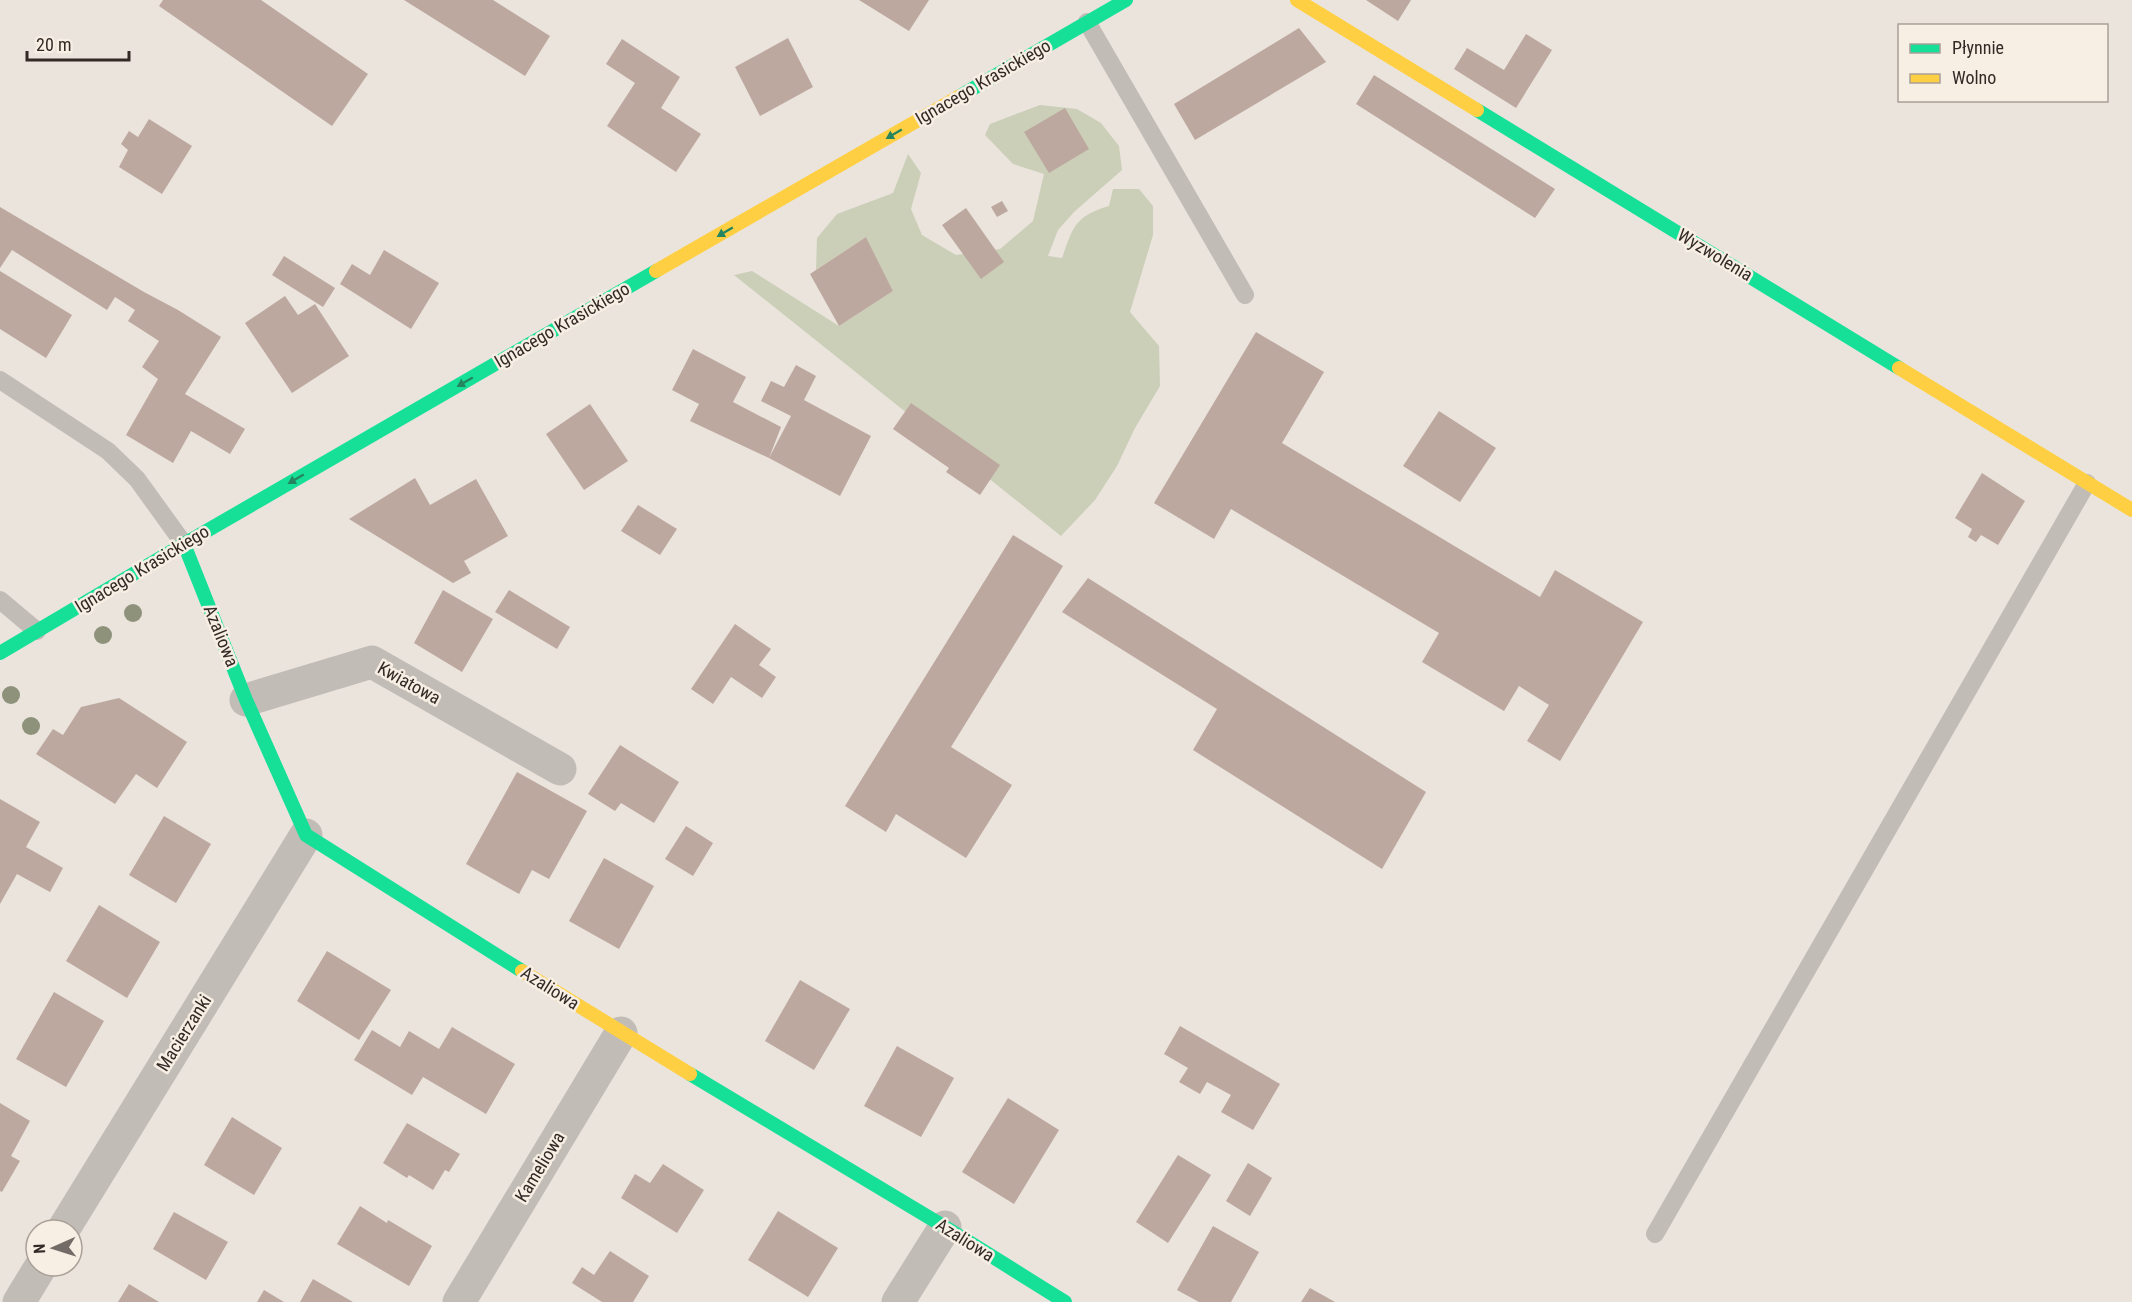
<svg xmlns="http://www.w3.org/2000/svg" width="2132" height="1302" font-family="'Roboto Condensed',sans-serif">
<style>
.green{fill:#cbcfb8}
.building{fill:#bda89f}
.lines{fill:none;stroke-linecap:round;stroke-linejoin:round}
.lane{stroke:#c2bcb7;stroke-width:18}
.street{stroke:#c2bcb7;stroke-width:33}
.fast{stroke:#16e098;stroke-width:14}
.slow{stroke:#ffcf43;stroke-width:14}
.tree{fill:#8e927b}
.oneway{fill:#24855f}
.labels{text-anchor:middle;stroke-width:5;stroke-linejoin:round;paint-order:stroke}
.street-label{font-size:18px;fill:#332a26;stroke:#f7eee4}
</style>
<rect width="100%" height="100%" fill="#eae4dd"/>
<path class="green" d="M1040,105L1077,109L1101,123L1119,146L1122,170L1074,212L1058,230L1048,256L1062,258C1073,227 1075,216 1109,206L1113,189H1139L1153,206V235L1130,312L1159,346L1160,386L1135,428L1117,466L1095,500L1061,536L734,275L752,271L839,326L893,291L866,237L816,270L817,238L837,214L893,193L908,154L921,173L911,209L922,235L956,255L1000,249L1033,221L1044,174L1013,164L985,135L990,124Z"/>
<path class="building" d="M163,0H261L368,74L332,126L159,6Z
M404,0H493L550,36L525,76Z
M859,0H929L909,31Z
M1366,0H1411L1398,21Z
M1299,28L1326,62L1195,140L1174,104Z
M1526,34L1552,50L1516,108L1454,69L1467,48L1504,70Z
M788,38L813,87L760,116L735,67Z
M622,39L680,77L661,108L701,134L676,172L607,126L635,83L606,64Z
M1374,75L1555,189L1535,218L1356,104Z
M1065,108L1089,149L1049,173L1024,132Z
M149,119L192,146L162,194L119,167L128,150L121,144L129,131L138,137Z
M1002,201L1008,211L997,217L991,207Z
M0,207L144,292L178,310L221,337L185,394L245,429L230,454L191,431L173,463L126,435L158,379L142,367L159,341L128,321L135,310L115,297L107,310L12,250L0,268Z
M966,208L1004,262L981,279L942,225Z
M866,237L893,291L839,326L810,274Z
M384,250L439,283L411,329L340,284L352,264L370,275Z
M284,256L335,288L323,307L272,275Z
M0,271L72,315L46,358L0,329Z
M285,296L298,315L315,304L349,356L292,393L245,323Z
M1256,332L1324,372L1282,443L1540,597L1555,570L1643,622L1560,761L1527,741L1549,705L1519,686L1504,711L1422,662L1439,633L1231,509L1214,539L1154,503Z
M693,349L746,377L733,402L781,427L769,458L690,421L699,404L672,390Z
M796,365L816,376L804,400L871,436L840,496L769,458L791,416L761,401L771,381L784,387Z
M911,403L1000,465L980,495L946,472L949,468L893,429Z
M590,404L628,461L584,490L546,434Z
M1439,411L1496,448L1460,502L1403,466Z
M1982,473L2025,501L1998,545L1981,535L1976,542L1968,537L1972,529L1955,518Z
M415,478L430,505L476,479L508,536L464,561L471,573L453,583L349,519Z
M638,505L677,529L660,555L621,531Z
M1013,535L1063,566L951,747L1012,785L966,858L896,814L886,832L845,806Z
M1088,578L1426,792L1382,869L1193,750L1217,709L1062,612Z
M443,590L493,619L462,672L414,643Z
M509,590L570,627L557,649L495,612Z
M735,624L771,649L759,665L776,677L762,698L731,677L713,704L691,689Z
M119,698L187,742L157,788L136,774L115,804L36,754L53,729L63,735L81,707Z
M620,745L679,782L654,823L621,803L615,811L588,794Z
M517,772L587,811L549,879L532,870L519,894L466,864Z
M0,799L40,822L26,847L63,868L50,892L17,874L0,904Z
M164,816L211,844L176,903L129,875Z
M686,826L713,843L693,876L665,859Z
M604,858L654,886L619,949L569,921Z
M99,905L160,942L127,998L66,961Z
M327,951L391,990L359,1040L297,1001Z
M800,980L850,1009L814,1070L765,1041Z
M54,992L104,1021L66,1087L16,1059Z
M1180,1026L1280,1084L1253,1130L1221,1112L1231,1095L1207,1082L1200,1094L1179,1082L1188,1068L1164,1054Z
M452,1027L515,1064L486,1114L423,1077L412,1095L354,1060L372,1030L400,1047L409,1031L439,1049Z
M897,1046L954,1078L921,1137L864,1106Z
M1008,1098L1059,1130L1014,1204L962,1172Z
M0,1103L30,1121L11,1156L20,1161L2,1192L0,1191Z
M232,1117L282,1148L254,1195L204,1165Z
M407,1123L460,1154L449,1172L445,1170L433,1190L409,1175L407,1178L383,1163Z
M1178,1155L1211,1175L1168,1243L1136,1222Z
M1248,1163L1272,1178L1250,1216L1226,1201Z
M663,1164L704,1190L677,1233L621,1198L635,1174L650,1183Z
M360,1206L387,1223L388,1220L432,1246L409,1286L337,1244Z
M778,1211L838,1248L808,1297L748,1260Z
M174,1212L228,1242L206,1280L153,1249Z
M1213,1226L1259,1252L1231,1302H1199L1177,1290Z
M610,1251L649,1276L633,1302H602L572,1283L582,1267L594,1275Z
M313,1279L353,1302H300Z
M129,1284L159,1302H118Z
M1310,1288L1335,1302H1301Z
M264,1290L284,1302H257Z"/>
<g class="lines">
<path class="lane" d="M1087,22L1245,295
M0,380L108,451L137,479L184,544
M0,600L37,631
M1655,1234L2087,483"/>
<path class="street" d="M246,700L372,662L560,769
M63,1230L306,835
M19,1302L41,1266
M459,1302L621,1033
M898,1302L945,1227"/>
<path class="fast" d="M960,96L1126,0
M1477,110L1899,368
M184,544L246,700L306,835L522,971
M0,653L184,544L656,271
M690,1074L945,1227L1065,1302"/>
<path class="slow" d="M1297,0L1477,110
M656,271L960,96
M1899,368L2132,510
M522,971L690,1074"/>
</g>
<g class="tree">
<circle cx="133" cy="613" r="9"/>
<circle cx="103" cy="635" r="9"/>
<circle cx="11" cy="695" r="9"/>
<circle cx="31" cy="726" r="9"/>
</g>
<defs><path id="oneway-solid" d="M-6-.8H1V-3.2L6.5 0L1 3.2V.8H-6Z" transform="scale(1.5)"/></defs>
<g class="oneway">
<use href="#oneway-solid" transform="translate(894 134) rotate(150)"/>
<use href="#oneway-solid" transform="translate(725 232) rotate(150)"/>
<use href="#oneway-solid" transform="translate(465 382) rotate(150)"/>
<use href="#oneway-solid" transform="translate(296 479) rotate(150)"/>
</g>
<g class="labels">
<g class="street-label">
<text transform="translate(983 82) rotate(-30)" y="6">Ignacego Krasickiego</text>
<text transform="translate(1715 255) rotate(31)" y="6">Wyzwolenia</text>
<text transform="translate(562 325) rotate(-30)" y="6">Ignacego Krasickiego</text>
<text transform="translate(142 569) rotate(-31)" y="6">Ignacego Krasickiego</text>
<text transform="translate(221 636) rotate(68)" y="6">Azaliowa</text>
<text transform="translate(409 683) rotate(29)" y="6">Kwiatowa</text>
<text transform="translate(550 988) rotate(32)" y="6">Azaliowa</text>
<text transform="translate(184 1033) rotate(-58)" y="6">Macierzanki</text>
<text transform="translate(540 1167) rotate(-59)" y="6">Kameliowa</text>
<text transform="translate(965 1240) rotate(32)" y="6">Azaliowa</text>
</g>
</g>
<rect x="1898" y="24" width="210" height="78" fill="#f7eee4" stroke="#a9a098" stroke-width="1.5"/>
<rect x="1910" y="44" width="30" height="9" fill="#16e098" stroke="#a9a098" stroke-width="1.5"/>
<text x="1952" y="54" font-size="18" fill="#332a26">Płynnie</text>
<rect x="1910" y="74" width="30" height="9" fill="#ffcf43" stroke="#a9a098" stroke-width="1.5"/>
<text x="1952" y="84" font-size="18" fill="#332a26">Wolno</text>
<g transform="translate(54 1248) rotate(267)"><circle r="28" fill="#f7eee4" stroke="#a9a098" stroke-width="1.5"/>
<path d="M0-4.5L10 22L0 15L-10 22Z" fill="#736b66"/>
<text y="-9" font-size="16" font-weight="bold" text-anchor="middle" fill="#332a26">N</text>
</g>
<path d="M27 51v9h102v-9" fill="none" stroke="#332a26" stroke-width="3"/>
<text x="36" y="51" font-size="18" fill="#332a26" stroke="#f7eee4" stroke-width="4.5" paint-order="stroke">20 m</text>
</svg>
